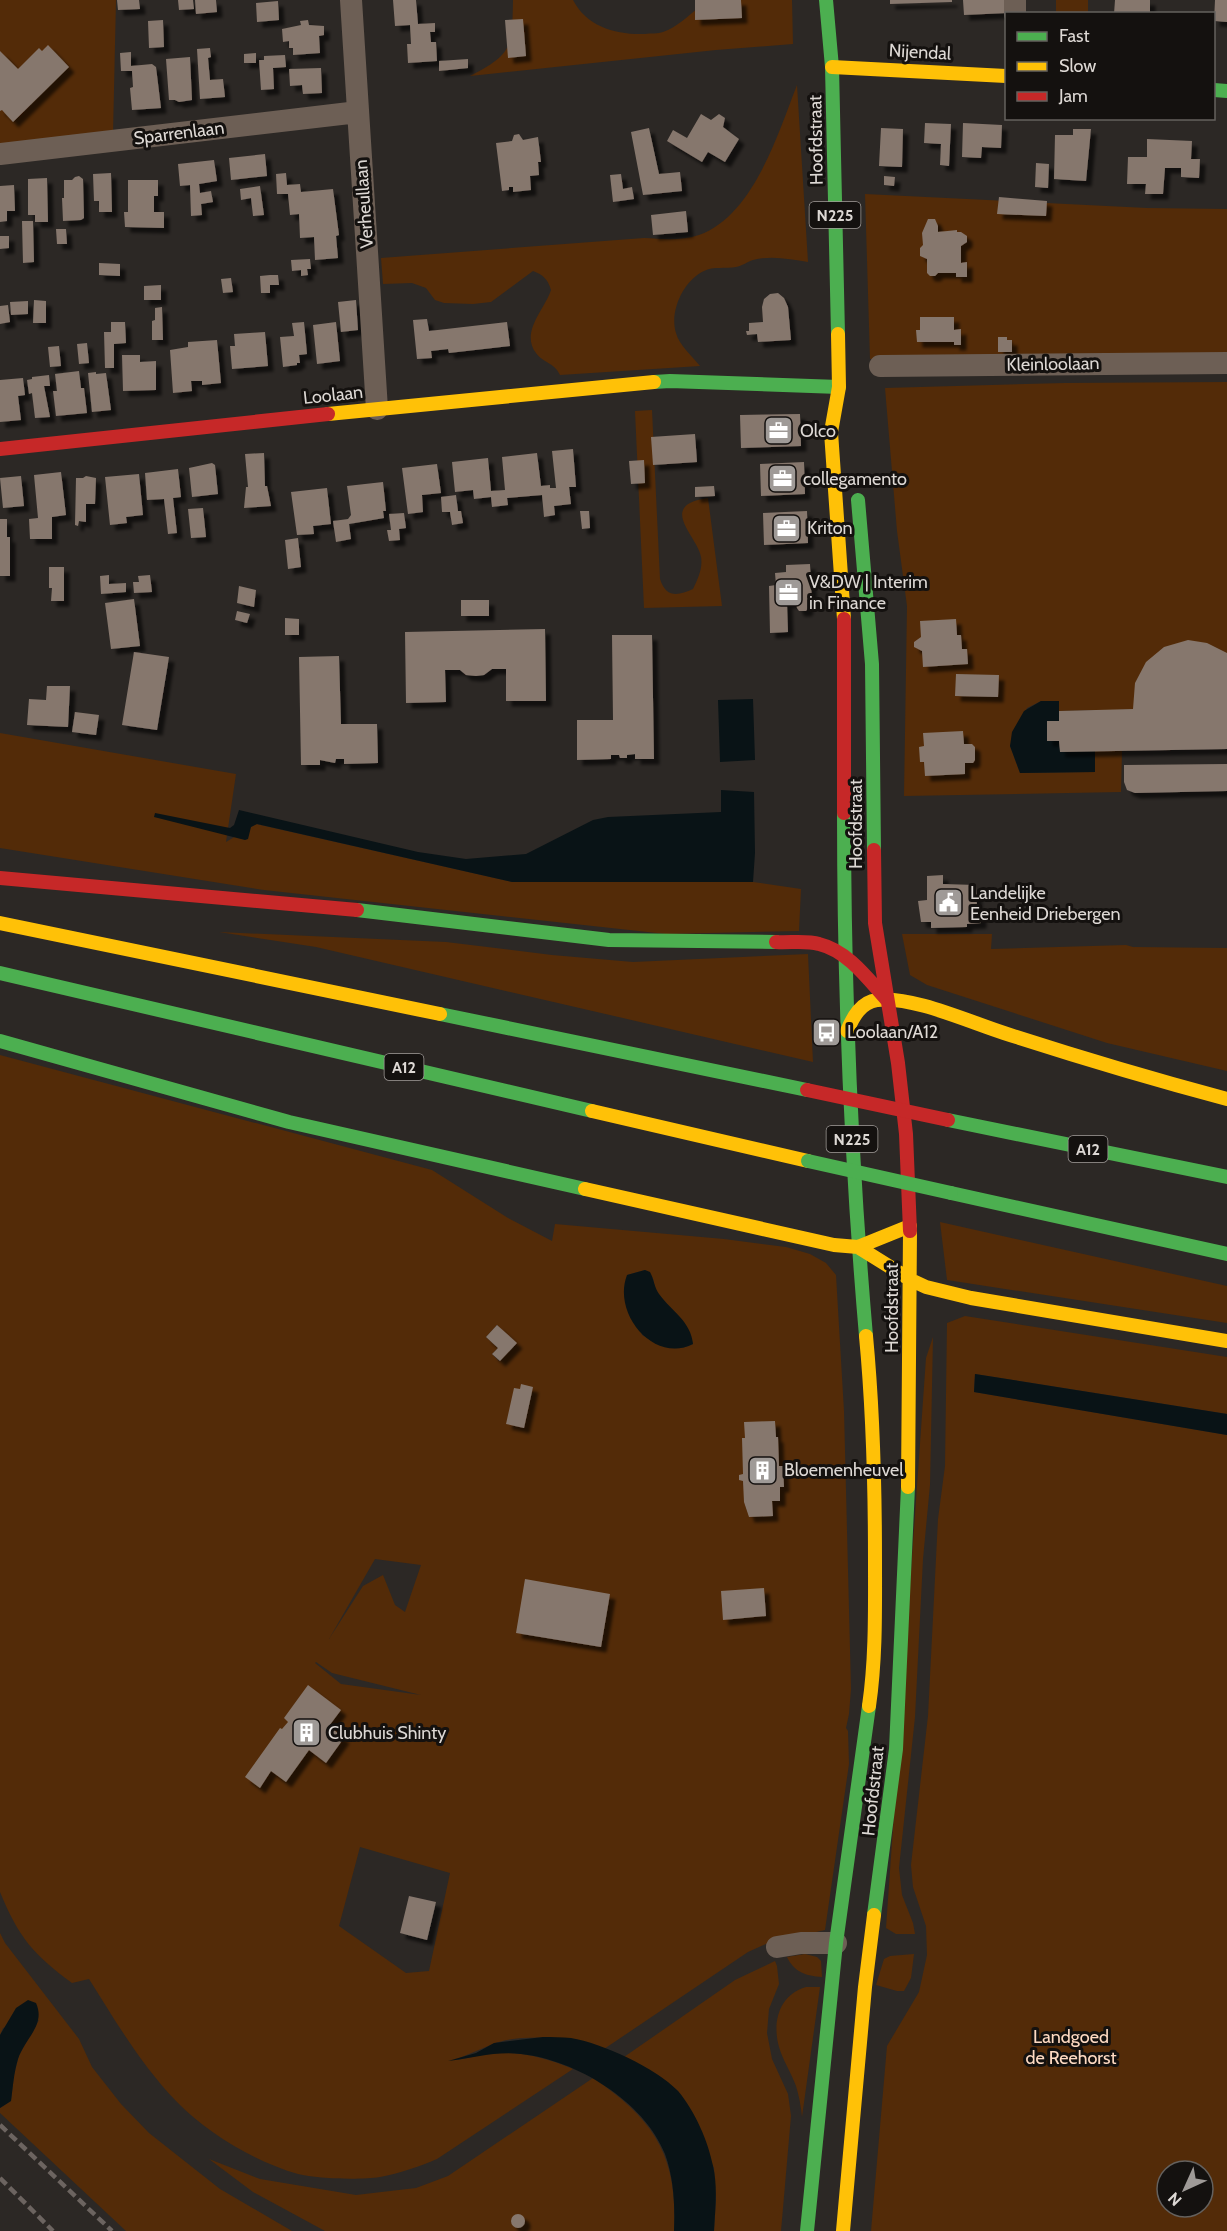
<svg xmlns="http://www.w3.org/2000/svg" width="1227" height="2231" font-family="Cabin,sans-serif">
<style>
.green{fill:#532b08;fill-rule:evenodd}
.water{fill:#091316}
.building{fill:#86776d;filter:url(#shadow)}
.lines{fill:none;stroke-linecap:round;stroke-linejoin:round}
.street{stroke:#6d5f55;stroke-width:22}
.fast{stroke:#4caf50;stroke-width:14}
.slow{stroke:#ffc107;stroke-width:14}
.jam{stroke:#c62828;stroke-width:14}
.rail{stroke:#6c6460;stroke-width:4.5;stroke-dasharray:9 4.5;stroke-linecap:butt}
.fast-bridge{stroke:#4caf50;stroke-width:14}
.jam-bridge{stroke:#c62828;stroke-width:14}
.labels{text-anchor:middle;stroke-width:6;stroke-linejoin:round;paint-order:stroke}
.shield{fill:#14110f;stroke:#a19c99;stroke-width:1.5}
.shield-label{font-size:16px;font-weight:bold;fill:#ddd8d4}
.street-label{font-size:18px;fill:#ddd8d4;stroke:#14110f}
.poi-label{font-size:18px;fill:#ddd8d4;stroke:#14110f;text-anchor:start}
.park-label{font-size:18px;fill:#fedac2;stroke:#14110f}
</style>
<defs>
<filter id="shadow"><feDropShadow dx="5.5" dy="5.5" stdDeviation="1.5" flood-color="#0009"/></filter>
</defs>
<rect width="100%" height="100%" fill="#2c2825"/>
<path class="green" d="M0,0H116L113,134L0,145Z
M513,0H573C587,27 616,35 645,34C651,33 658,34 663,32C677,27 687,17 698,8V0H792L793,44L716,50L470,76C513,54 512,47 513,0Z
M1056,0H1088V13H1056Z
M797,85L808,262C790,259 771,255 753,260C747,262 742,266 736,267C726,269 713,266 704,271C684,280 669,311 676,333C679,345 692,356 700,366L560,375C554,362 543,363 536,353C520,332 545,309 551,290C548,279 543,275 533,271L491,302L473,304L444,303L435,300L426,288L412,283L383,284L381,258L644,238C662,239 681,241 699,235C753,216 778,134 797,85Z
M865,194L1147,208L1227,209V363L870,359Z
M1227,382V708L1059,711L1041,701L1027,708L1010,746L1020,773L1094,772L1095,751H1122L1121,792L904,796L907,606L897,531L885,388L1065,383Z
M652,410L660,579C666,598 678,596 693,589C698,579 703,568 701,557C698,537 656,505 708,498L722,606L644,608L635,411Z
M0,733L236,774L226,842L256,824L512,882H753L801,889L799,931L666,934L264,890L0,848Z
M219,932L446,942L552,955L633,962L808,954L813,1062L316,947Z
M902,934H992L991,949L1126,945L1133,947L1227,948V1071L1107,1043L927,985L910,975Z
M0,1055L432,1170L508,1218L552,1241L555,1224L724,1239L786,1247L810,1254L826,1263L836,1275L844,1411L851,1689L849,1714L846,1728L848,1731L849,1764L825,1930L768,1943L748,1952L604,2049C577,2037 520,2033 493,2044C480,2049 468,2055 454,2060C465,2060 478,2054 490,2053C520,2051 546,2058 573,2069L437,2159C418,2167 400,2173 380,2177C361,2180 317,2179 298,2174C256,2162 208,2134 177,2102C142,2066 116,2022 89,1979L72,1983C33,1954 19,1938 0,1892ZM645,1270C658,1279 651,1283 658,1293C674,1314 686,1317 693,1344C674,1354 659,1345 642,1335L627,1275ZM497,1325L516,1344L499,1361L492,1354L498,1348L486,1337ZM375,1559L421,1565L405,1612L395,1605L383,1575L363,1586L329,1639ZM316,1662L332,1673L421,1695L341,1684L315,1663ZM360,1847L450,1873L429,1971L406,1973L339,1926Z
M940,1222L1227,1286V1323L947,1280Z
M965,1316L1227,1357V1414L975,1374L974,1392L1227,1435V2231H871L887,2046L919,1992L927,1955L926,1926L913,1887L911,1865L928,1716L938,1519L945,1466L947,1323ZM1167,2171H1203V2207H1167Z
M933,1337L930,1485L923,1559L915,1717L899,1868L902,1895L913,1923L915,1934H896L886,1928L926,1358Z
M0,1933L5,1943L79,2039L92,2067L121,2104L149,2133L220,2189L292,2231H126L0,2113V2108L11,2101L14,2075L19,2055L39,2020L3,2028L0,2035Z
M805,1954L817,1957L821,1961L822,1977C806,1976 794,1972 787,1957Z
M914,1954L911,1978L904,1991H897L876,1985L884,1959L890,1956Z
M775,1961L777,1966L779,1984L769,2009L767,2033L772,2059L788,2094L791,2116L781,2231H714L716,2200L714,2168L678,2091L658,2075L624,2057L735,1980Z
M806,1987H820L802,2117C801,2106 799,2096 796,2086C791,2072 783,2061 779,2047C772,2022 779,1995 806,1987Z
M593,2078C654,2119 678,2156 674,2231H325L253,2192L209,2159L260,2179L356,2195L416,2188L448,2176Z"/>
<path class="water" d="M753,699L755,760L720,762L718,700Z
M1041,701H1059V721L1047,722V741H1059L1060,752L1095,751V772L1020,773L1010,746L1012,732L1024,711Z
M721,790L754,792L755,853L753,882H512L257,824L251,827L248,839L245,840L154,817L155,813L230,828L234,825L239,810L418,852L466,859L526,854L593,820L608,817L721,812Z
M645,1270L650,1272C654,1279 654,1287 659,1294C671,1311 691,1321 693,1344C654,1364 612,1314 627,1275Z
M975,1374L1227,1414V1435L974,1392Z
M28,2000L36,2003C46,2025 25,2038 18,2059C14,2072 13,2086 11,2101L0,2108V2035L16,2008Z
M543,2037C552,2037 562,2037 571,2038C602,2043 656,2068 678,2091C695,2111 708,2141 713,2166C718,2187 715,2210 714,2231H674C675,2205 674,2179 665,2154C644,2101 576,2060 521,2054C496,2051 473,2058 448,2061L476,2053L494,2043Z"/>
<path class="building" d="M117,0H139L140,9L118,10Z
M178,0H193L194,9L179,10Z
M195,0H216L217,12L196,14Z
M393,0H416L418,24L435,23V32H430L431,42H436L437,61L408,63L407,44H411L410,25L395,26Z
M695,0H741L742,18L695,20Z
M890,0H952V2L890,4Z
M963,0H1007V13L964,15Z
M1115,0H1150V14H1114Z
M1215,0H1227V22L1214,21Z
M278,1L279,20L257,22L256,3Z
M523,19L526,56L508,58L505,20Z
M163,20L164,47L149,48L148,21Z
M308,20L309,25L324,26V35L319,36L320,53L293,55V48H289V41L283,42L282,29L301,25L300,21Z
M48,45L69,67L13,122L2,110L0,111V51L18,69L39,48L42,51Z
M210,48L211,57L208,58L210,80L223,79L225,97L200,99L197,49Z
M131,52V66L152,64L156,67L161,108L132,110L130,88L133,87L132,71H121L120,53Z
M256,53V63H244V54Z
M285,55L286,67L273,68L274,89L261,90L259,60H264V56Z
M190,57L192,100L179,102L175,100H169L166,59Z
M468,59V68L439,71V61Z
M321,68L322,93L303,94L302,85L290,86L289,69Z
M701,114L711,120L719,114L725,118L723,127L739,139L725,162L708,152L702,162L667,141L673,130L687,138Z
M925,123L951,124L949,166L940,165L941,144L924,143Z
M963,123L1002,125L1001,148L982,147L981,158L962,157Z
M649,128L659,174L680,172L682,191L643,195L631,132Z
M881,128L903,129L902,167L879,166Z
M1073,129H1091L1086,181L1054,179L1055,135H1073Z
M519,134L523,140L538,137L541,162H538L539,175L530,176L531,190L513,192V187H509V190L502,191L496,143L512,141L514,135Z
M1147,139L1192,141L1191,159H1200L1199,178L1181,177V168H1165L1163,194H1145L1146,184H1127L1128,157H1147Z
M265,154L267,176L231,180L229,158Z
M214,160L217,181L199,184L200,193L211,191L213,202L201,204L202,215L191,216L190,185L180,186L178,164Z
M1036,163L1049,164L1048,188L1035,187Z
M111,173L112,212H99V201H94L93,174Z
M286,173L287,185L300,184L301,192L333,189L339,235L336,236L338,258L315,260L314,237L300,238L299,214L290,215L288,194H277L276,174Z
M621,174L623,189L632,187L634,199L613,202L610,175Z
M79,176L83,179L84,218L81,220L63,221L62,198H64V180H72L75,177Z
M884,176L895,177L894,186L884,185Z
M47,178L48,222H35V215H28V179Z
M128,180H158V196H154V212H164V228L125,227L124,212H128Z
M14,185L15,211H7V221L0,222V186Z
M260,186L264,215L253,216L251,198L241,200L240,189Z
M999,197L1047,201L1046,216L997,214Z
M686,211L688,232L653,235L651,215Z
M928,219H935L938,226V232L957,230V232H961L967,236V242L961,246V263L967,262V277H956V273H938L935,276H930L927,273V259L920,256V248L923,245L922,233Z
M22,221H33L34,262L23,263Z
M56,229H66L67,244H57Z
M0,236H9V248L0,249Z
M310,259L311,269H307L308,275L301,276V270L292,271L291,260Z
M99,263L120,264V276L99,275Z
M270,275H278L279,285H270V293H261L260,276Z
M231,278L233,292L223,293L221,279Z
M161,285V300H144V286Z
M778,293L784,298L788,307L791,340L758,342L757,334L747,335L746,331H749V323L763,322L762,307L764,299L770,294Z
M34,300L46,301V323H33Z
M356,300L358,330L341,332L338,302Z
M28,301V314L11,315L10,302Z
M8,305L10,322L0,324V306Z
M162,307L163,340H152V321L155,320V308Z
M920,317H954V330L961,329V345H954V342H917L916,330H920Z
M427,319L429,331L507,322L510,346L449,353L448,349L431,351L432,358L417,359L413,320Z
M111,322H125L126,343L114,344V368H105L104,332H111Z
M304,322L307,354L299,355L300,363H297V365L283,367L280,337L294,336L292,323Z
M336,322L340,361L317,364L313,325Z
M265,332L268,366L232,369L230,346H235L234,334Z
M998,337H1007V340H1012V352H998Z
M217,340L221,383L202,385V381H191L192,391L173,393L170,350L188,347V342Z
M87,343L89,363L79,364L77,344Z
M59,346L61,366L50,367L48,347Z
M122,355H140V362L156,361V390L123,391Z
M79,371L81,388H84L87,413L56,416L53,391H57L55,374Z
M96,372V374L106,373L111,410L92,412L88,373Z
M49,375L50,386H44L50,417L35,418L32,393L29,394L27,380L32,379V377Z
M23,378L25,395L18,396L21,420L0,422V380Z
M800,414L801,446L741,448L740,415Z
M695,434L697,462L653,465L651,437Z
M573,449L576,487H569L571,504L554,506L555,515L544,517L542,495L507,498L508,505L492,507L491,497L474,499L473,490L455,492L452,462L488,458L491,491L505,490L502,457L537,453L541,486L550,485V488H556L552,451Z
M264,453L265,486H267L271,506L244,508L246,487H248L245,454Z
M644,460L645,483L631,484L629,461Z
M804,462L805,494L761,496L760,464Z
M212,463L215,465L218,494L192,497L189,468Z
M437,464L441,493L422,495L423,512L408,514L402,468Z
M178,469L181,497L173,498L177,533L168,534L164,499L147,500L145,473Z
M61,472L66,515L52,517V539H30L29,519L38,518L34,475Z
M139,474L143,515L126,517L127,523L110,525L105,477Z
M21,476L24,506L3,508L0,478Z
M86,476L96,478L95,504H86V522L79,521L78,526L75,525L76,478H83Z
M383,482L386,511H383L384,518L349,524L351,539L336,542L333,521L348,519L351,515L347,486Z
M714,486L715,496L695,497V487Z
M327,488L331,524L313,526L314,534L297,535L291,492Z
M456,495L458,511H461L463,523L452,525L450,512H442L441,497Z
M203,508L206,537L191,538L188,509Z
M580,511H589L590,528L582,529Z
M807,511L808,543L764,545L763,513Z
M404,513L406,528L399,529L400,540L389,541L387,530H391L389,514Z
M0,519H7V537H10V576H0Z
M298,538L301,567L288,569L285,540Z
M810,564L812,602H808V608L806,611H799L797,608L796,603H787L788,632L770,633L769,586L776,585L775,573L786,572V565Z
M49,567H64V601H51L52,588H49Z
M109,575V584L126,583V592L101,594L100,576Z
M150,575L152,592L134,593L133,582H139L138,576Z
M239,586L256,590L254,607L237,603Z
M134,599L140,646L111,649L105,603Z
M461,600H489V616H461Z
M237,611L250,614L247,623L235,620Z
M285,618L299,619V635H285Z
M956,619L957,635H961L962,649H967L968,664L923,667L922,651L914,647V642L921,637L920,621Z
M545,629L546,701H506V669H492L484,675L476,676L466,675L460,670H445L446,702L406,703L405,632Z
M612,635H652L654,759H635V754L627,755V758H620L619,755H611V759L577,760V720H613Z
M1188,640L1207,643L1227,653V749L1060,752L1059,741H1047V721H1059V711L1133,709L1135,683L1146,662L1164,647Z
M134,652L169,657L157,730L122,725Z
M339,656L341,724H377L378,763L344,764V759H336L335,763L320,760V765H301L299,657Z
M956,674L999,675L998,697L955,696Z
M47,686H70L68,727L27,725L29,699L46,700Z
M75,712L99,715L96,735L72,732Z
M963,731L964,744H972L975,747V760L973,763H965V774L925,776L924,762H920L919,747L924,746L923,733Z
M1227,764V791L1135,793L1127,790L1124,782V765Z
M943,875V884L976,885L977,907H981V923L967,924V927L931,928V922H921L918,901L927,900V876Z
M497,1325L517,1343L500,1361L492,1354L498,1348L486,1337Z
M521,1384L533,1387L524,1428L506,1424L514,1388L520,1389Z
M775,1421L776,1437H778L779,1466H783L784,1487H780V1501H772L773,1516L749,1517L744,1502L743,1481L739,1480V1475L743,1474L742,1438H745L744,1422Z
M525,1579L610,1594L601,1647L516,1633Z
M764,1588L766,1616L723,1620L721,1591Z
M308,1685L341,1710L329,1726L344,1738L326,1763L309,1750L286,1782L271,1771L260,1788L245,1777L280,1728L282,1729L288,1722L284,1718Z
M409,1896L436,1902L427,1940L400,1933Z
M511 2221a7 7 0 1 1 14 0a7 7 0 1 1-14 0Z"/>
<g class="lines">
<path class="street" d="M351,0L377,409
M1015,0V14
M0,154L358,112
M880,366L1227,363
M777,1947L801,1943H836"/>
<path class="fast" d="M826,0L832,67L838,334
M1214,90L1227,91
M654,382L670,381L839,387
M858,500L872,664L874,850
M844,813C844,988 851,1162 866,1336
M357,910L609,940L776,942
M0,973L592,1111
M440,1014L807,1090
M0,1041L289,1122L585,1189
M948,1120L1227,1177
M951,1193L1227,1254
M874,1915L896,1749L908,1487
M807,2231L836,1943L869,1706"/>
<path class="slow" d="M832,67L1006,76
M838,334L839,387L831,432L844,619
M328,414L654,382
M0,923L440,1014
M847,1031C853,1017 861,1002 877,1000C910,995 972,1023 1004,1033C1078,1057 1152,1079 1227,1099
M592,1111L808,1161
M585,1189L834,1245L858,1247L910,1226
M858,1247L911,1280L926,1287L971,1298L1227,1341
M866,1336C873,1410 875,1485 875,1560C875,1609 876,1658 869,1706
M908,1487L910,1231
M843,2231L865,1987L874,1915"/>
<path class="jam" d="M0,449L328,414
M844,619V813
M874,850L875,923L898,1063L906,1134L910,1231
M0,878L357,910
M776,942C790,943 806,940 819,944C848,951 868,979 887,1000"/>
<path class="rail" d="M0,2125L112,2231
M0,2178L53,2231"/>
<path class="fast-bridge" d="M808,1161L951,1193"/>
<path class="jam-bridge" d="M807,1090L948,1120"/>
</g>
<defs>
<symbol id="office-square" viewBox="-11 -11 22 22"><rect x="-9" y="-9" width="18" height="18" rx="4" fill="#9f9a97" stroke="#14110f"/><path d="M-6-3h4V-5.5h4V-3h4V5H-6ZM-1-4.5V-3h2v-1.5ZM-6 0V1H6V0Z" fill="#fff"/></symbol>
<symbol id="civic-square" viewBox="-11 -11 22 22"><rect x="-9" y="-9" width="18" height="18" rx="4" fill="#9f9a97" stroke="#14110f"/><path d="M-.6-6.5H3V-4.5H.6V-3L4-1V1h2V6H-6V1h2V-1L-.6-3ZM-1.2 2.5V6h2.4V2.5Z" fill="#fff"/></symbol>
<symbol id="bus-square" viewBox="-11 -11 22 22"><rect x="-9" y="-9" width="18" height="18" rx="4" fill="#9f9a97" stroke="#14110f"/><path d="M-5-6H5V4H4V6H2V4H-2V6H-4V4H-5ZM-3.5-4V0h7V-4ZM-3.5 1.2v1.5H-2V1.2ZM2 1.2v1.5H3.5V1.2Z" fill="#fff"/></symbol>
<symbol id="building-square" viewBox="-11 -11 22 22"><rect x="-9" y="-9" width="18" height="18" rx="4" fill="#9f9a97" stroke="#14110f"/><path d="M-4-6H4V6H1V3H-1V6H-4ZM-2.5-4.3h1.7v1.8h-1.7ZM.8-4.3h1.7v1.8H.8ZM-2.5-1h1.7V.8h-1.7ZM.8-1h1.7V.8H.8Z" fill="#fff"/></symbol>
</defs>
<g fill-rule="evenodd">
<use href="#office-square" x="762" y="414" width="33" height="33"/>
<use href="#office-square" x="766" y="462" width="33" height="33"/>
<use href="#office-square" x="770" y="512" width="33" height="33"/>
<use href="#office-square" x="772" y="576" width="33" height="33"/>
<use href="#civic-square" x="932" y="886" width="33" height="33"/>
<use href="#bus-square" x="810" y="1016" width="33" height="33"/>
<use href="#building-square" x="746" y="1454" width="33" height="33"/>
<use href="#building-square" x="290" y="1716" width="33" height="33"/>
</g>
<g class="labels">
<g class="shield">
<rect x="809.5" y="202" width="51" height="26" rx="4.5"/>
<rect x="384.5" y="1054" width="39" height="26" rx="4.5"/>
<rect x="826.5" y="1126" width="51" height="26" rx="4.5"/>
<rect x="1068.5" y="1136" width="39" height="26" rx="4.5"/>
</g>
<g class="shield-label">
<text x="835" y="221">N225</text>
<text x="404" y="1073">A12</text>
<text x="852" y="1145">N225</text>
<text x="1088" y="1155">A12</text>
</g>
<g class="street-label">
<text transform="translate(920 52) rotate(3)" y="6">Nijendal</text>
<text transform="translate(179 133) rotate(-7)" y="6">Sparrenlaan</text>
<text transform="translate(816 140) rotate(-91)" y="6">Hoofdstraat</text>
<text transform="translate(364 204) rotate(-94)" y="6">Verheullaan</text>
<text transform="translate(1053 364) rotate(-1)" y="6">Kleinloolaan</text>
<text transform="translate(333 395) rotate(-6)" y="6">Loolaan</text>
<text transform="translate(856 824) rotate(-90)" y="6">Hoofdstraat</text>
<text transform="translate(892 1308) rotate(-90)" y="6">Hoofdstraat</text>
<text transform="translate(873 1791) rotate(-84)" y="6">Hoofdstraat</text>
</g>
<g class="poi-label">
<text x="800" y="437">Olco</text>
<text x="803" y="485">collegamento</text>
<text x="807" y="534">Kriton</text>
<text x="809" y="588">V&amp;DW | Interim<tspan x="809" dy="21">in Finance</tspan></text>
<text x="970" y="899">Landelijke<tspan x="970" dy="21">Eenheid Driebergen</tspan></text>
<text x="847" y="1038">Loolaan/A12</text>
<text x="784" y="1476">Bloemenheuvel</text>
<text x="328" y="1739">Clubhuis Shinty</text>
</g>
<g class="park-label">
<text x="1071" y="2043">Landgoed<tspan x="1071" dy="21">de Reehorst</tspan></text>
</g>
</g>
<rect x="1005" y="12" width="210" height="108" fill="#14110f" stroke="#64615e" stroke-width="1.5"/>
<rect x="1017" y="32" width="30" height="9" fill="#4caf50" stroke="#64615e" stroke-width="1.5"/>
<text x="1059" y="42" font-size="18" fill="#ddd8d4">Fast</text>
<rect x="1017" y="62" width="30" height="9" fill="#ffc107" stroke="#64615e" stroke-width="1.5"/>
<text x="1059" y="72" font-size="18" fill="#ddd8d4">Slow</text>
<rect x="1017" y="92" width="30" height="9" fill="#c62828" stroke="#64615e" stroke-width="1.5"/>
<text x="1059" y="102" font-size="18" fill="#ddd8d4">Jam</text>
<g transform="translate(1185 2189) rotate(225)"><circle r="28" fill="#14110f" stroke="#64615e" stroke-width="1.5"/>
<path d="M0-4.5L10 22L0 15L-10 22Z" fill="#9f9a97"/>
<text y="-9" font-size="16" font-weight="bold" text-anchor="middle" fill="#ddd8d4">N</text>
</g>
</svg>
